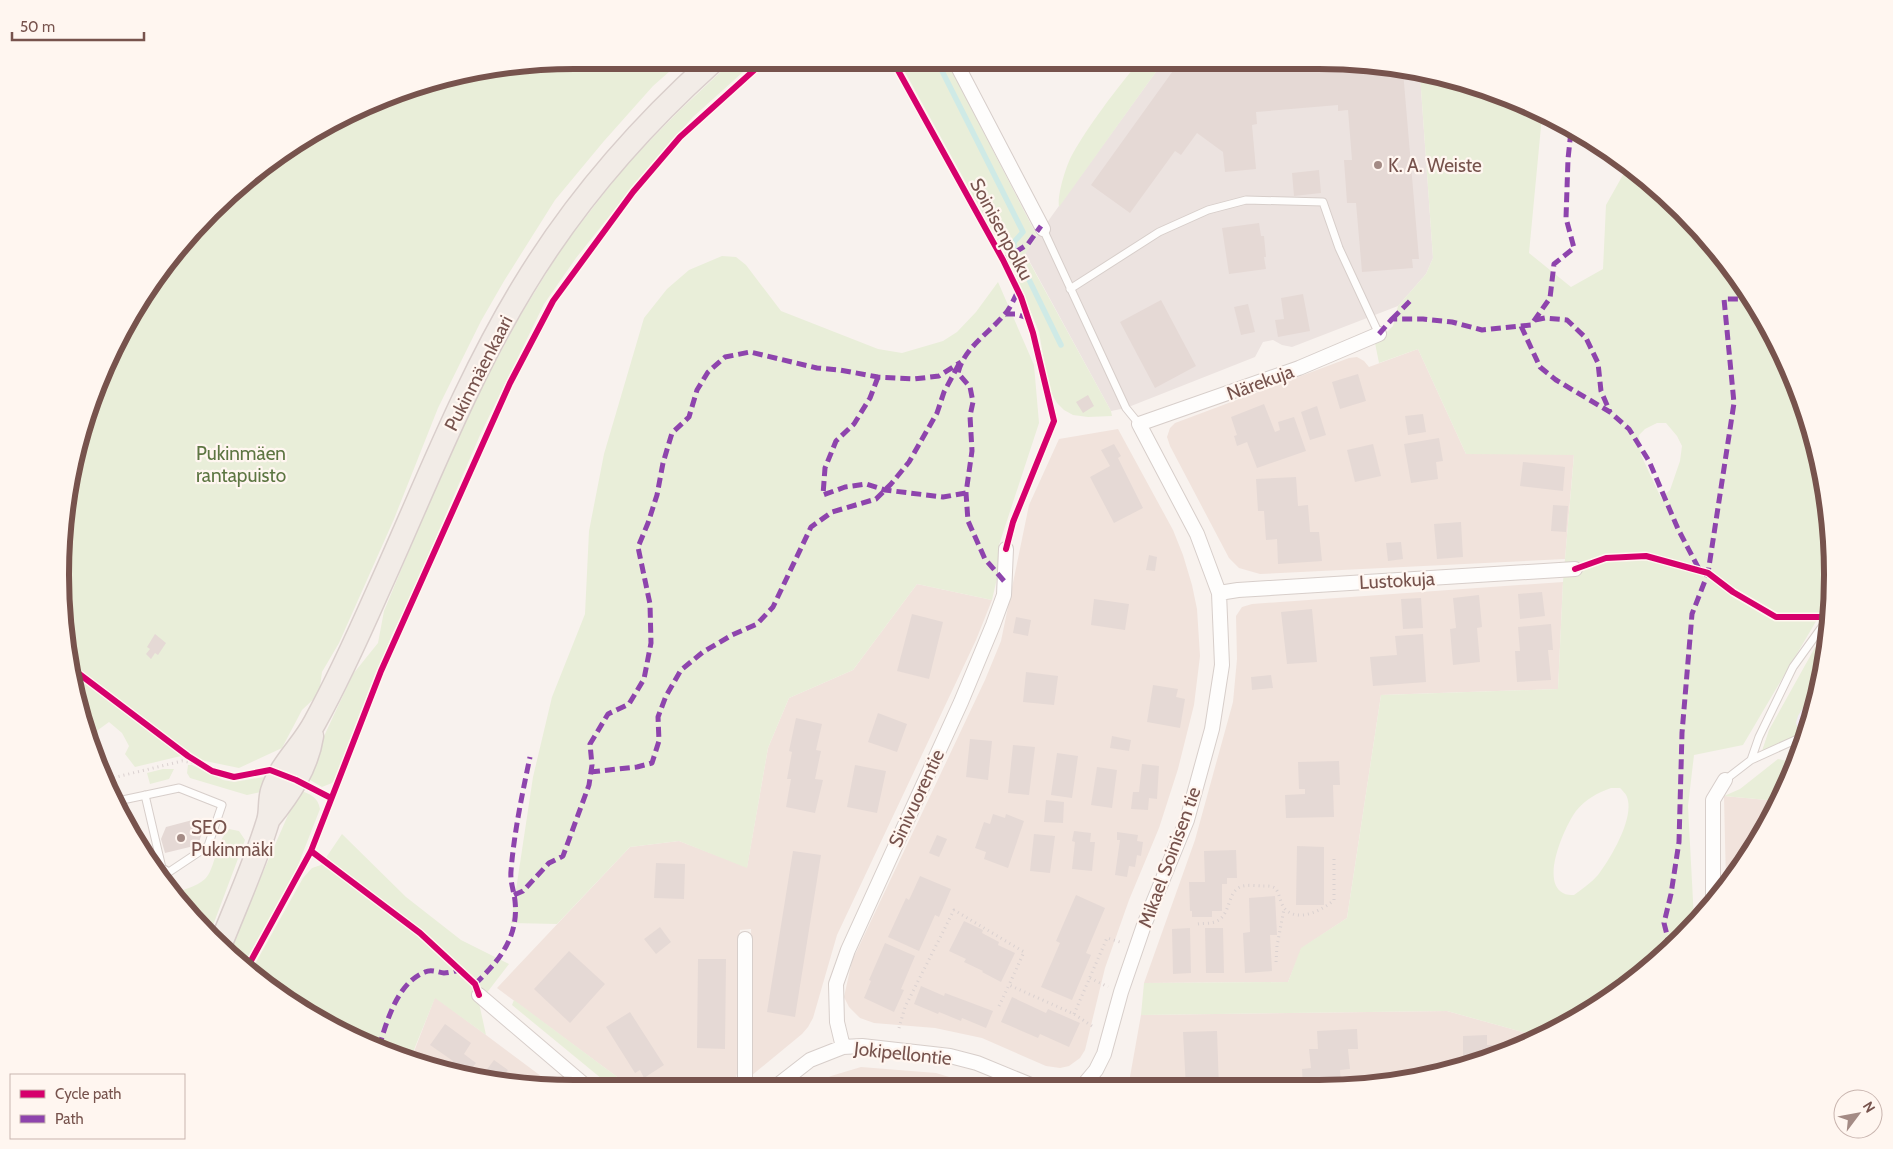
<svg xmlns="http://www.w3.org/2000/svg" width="1893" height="1149" font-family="Cabin,sans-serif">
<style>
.residential{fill:#f1e3dc}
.industrial{fill:#ece3e0}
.education{fill:#f2ebf4}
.green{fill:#e9eed9;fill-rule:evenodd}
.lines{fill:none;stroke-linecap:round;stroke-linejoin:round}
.stream{stroke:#cfeae6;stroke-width:5.5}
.building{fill:#e5d9d5}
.lane-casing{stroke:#d7ceca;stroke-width:9}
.street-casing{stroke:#d7ceca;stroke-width:16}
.primary-casing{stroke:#d9cecb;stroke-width:25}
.path{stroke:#dad1d0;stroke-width:3;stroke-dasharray:1 4;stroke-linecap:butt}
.lane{stroke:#fefdfc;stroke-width:7}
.street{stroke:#fefdfc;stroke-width:14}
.primary{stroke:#f2ece7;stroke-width:22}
.quiet{stroke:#8e44ad;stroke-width:5;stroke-dasharray:10 5;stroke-linecap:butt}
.cycleway-casing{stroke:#fff6f0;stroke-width:9}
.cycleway{stroke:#d6006c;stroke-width:6}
.poi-dot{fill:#a48b85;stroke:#fff6f0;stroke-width:2}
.labels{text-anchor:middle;stroke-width:4.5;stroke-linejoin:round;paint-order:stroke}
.poi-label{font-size:19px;fill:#77534d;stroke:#fff6f0;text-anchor:start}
.street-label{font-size:19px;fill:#77534d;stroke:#fff6f0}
.park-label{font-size:19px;fill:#5d7642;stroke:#fff6f0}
.rim{fill:none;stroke:#77534d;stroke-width:6}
</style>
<rect width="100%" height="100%" fill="#f8f2ee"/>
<path class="residential" d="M1418,349L1466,454H1574L1565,559L1260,574L1239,568L1229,558L1170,446L1167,437L1170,428L1175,423L1349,358L1357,357L1364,361L1369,367Z
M1118,429L1173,530L1183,555L1192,585L1197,609L1200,656L1194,705L1178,769L1159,828L1129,900L1105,968L1085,1050L1080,1058L1069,1066L1060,1068L1046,1066L982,1038L935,1028L874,1023L860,1018L849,1007L844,997L852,961L985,680L1001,641L1029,505L1059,439Z
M1563,582L1558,689L1381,695L1347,918L1302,948L1288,982L1144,983L1195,840L1233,702L1237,659L1236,616L1242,607L1252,604Z
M917,584L992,600L976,640L837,935L813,1018L808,1027L802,1034L751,1076L753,1023L751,929L740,930L738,945L742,1020L737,1074L735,1081L730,1088H632L497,988L630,847L679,841L747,867L768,748L789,698L853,670Z
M1724,796L1778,801L1746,861L1726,884Z
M435,997L486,1035L557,1088H541L410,1062Z
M1447,1011L1537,1036L1452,1071L1352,1088H1128L1141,1015Z
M861,1067L936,1073L985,1088H807L831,1076Z"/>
<path class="industrial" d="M1352,61L1420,75L1433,258L1426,274L1398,306L1292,347L1282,345L1273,340L1263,342L1255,357L1126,408L1111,411L1025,253L1163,62Z"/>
<path class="education" d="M1826,649L1823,675L1800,752L1798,753L1788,721Z"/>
<path class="green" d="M1139,62H1163L1059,207C1057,195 1066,166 1072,155C1089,125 1116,89 1139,62Z
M753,63L693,117L651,164L576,258L544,304L480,435L406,607L393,632L335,779L332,783L322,787L305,777L353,674L378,643L384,611L445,464L483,385L520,316L563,246L627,164L679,111L729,64Z
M900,63H948L1037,236L1025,254L1111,411L1112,416L1088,417L1073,415L1064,410L1057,403L1051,393L1048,384L1039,332L1013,268Z
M507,64H678L653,86L604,141L555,200L504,281L481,321L438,408L394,519L339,643L322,672L319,694L302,710L282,748L239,768L181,756L135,767L125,754L129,746L122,733L109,722L98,730L93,753L87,740L64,642L60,574L64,507L87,409L147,288L210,211L262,166L347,113L409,87Z
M1420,75L1484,87L1542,116L1529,253L1571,287L1603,269L1606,205L1628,166L1683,211L1746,289L1794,378L1823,474L1833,575L1831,596L1743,745L1694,755L1688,806L1694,920L1658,961L1575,1020L1537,1036L1447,1011L1141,1015L1144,983L1288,982L1301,948L1347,918L1381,695L1558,689L1563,582L1574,455L1466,454L1418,349L1379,363L1375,343L1393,326L1398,306L1426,274L1433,258ZM1657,423H1666L1677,436L1682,446L1680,461L1670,490L1661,498L1641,455L1639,435L1645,429ZM1611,788H1620C1622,790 1626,794 1627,797C1635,818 1610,859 1598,875C1591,883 1582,889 1574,895C1571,895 1566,895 1563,893C1540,881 1565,826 1576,811C1586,799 1597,793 1611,788Z
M722,256L736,257L746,265L781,311L878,349L902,353L943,341L957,332L976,312L998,282L1034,365L1039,423L999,545L998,574L992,600L917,584L853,670L789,698L768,748L747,868L679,841L630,847L557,924L511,923L533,777L552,697L585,614L589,531L604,454L644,318L667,289L689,270Z
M1827,626L1823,675L1798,716L1796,723L1800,734L1764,752L1762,751L1769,730Z
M1778,759L1796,763L1794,772L1778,801L1724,796L1740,789Z
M188,765H192L223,780L234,782L270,776L265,791L247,795L190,778L187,773Z
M163,769H174L169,779L150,784L147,773Z
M299,790C310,794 318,797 320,809L293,878L243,965L228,952Z
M229,829L239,831L245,840L209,936L172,894C182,890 196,887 205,879C215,870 215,843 229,829Z
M342,834L406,897L461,940L509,964L479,1003L486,1035L435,998L409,1062L288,1002L251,971L303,878L312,868L321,865Z
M514,1000L632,1088H613L512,1005Z"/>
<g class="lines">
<path class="stream" d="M938,63L1023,232L1014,242V249L1061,345
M1737,288L1744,287"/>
</g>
<path class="building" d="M1299,61H1352L1403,71L1419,259H1412L1413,268L1362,272L1356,203H1347L1344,160H1352L1348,110L1338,111V105L1256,112L1257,124L1252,125L1256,169L1225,172L1223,152L1197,133L1181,155L1175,151L1130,213L1091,185L1175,68L1247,62V66Z
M1319,170L1321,193L1294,196L1292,173Z
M1259,223L1261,236H1264L1266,257H1264L1266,269L1229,274L1222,228Z
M1303,294L1310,331L1278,337L1275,320L1284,319L1281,298Z
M1161,300L1196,366L1155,388L1120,322Z
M1248,304L1255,332L1241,335L1234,307Z
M1358,374L1366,401L1340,409L1332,382Z
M1088,395L1094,406L1083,413L1076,402Z
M1264,404L1275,432L1280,430L1278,422L1294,417L1306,451L1257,468L1247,442L1237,446L1234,436L1237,435L1231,417Z
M1317,406L1326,435L1310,440L1301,412Z
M1423,414L1426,432L1408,435L1405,416Z
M1439,438L1443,461L1436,462L1438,479L1411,483L1404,444Z
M1114,444L1121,456L1118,458L1143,508L1114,523L1090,477L1110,466L1101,450Z
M1373,444L1381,476L1355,482L1347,450Z
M1523,462L1565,467L1563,491L1520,486Z
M1296,477L1298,506L1308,505L1310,532H1319L1322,561L1278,564L1277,539L1266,540L1264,511H1258L1256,479Z
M1553,505L1568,506L1566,532L1551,531Z
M1461,522L1463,557L1437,559L1434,524Z
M1401,542L1403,559L1388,561L1386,543Z
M1149,555L1157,557L1155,571L1146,570Z
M1542,592L1545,616L1520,619L1518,594Z
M1479,595L1482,627L1477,628L1480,662L1453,665L1450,629L1456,628L1453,598Z
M1421,598L1423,628L1403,629L1401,599Z
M1094,599L1129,604L1125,630L1091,625Z
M1312,609L1317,662L1287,664L1281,612Z
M912,614L943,622L929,679L897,671Z
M1016,617L1031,620L1028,636L1013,633Z
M1551,624L1553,650H1548L1551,680L1517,682L1515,651H1520L1518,627Z
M155,634L166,643L158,655L155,653L151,659L146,654L150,649L147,647Z
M1423,634L1426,682L1373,686L1370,657L1397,655L1395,636Z
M1026,672L1058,676L1054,705L1023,702Z
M1271,675L1273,688L1252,690L1251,677Z
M1153,685L1178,689L1176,697L1185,699L1180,728L1147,722Z
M878,713L907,724L897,752L868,742Z
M796,718L822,724L816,750L821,751L815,779L823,780L815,813L786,807L791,779H787L792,752L789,751Z
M1112,736L1131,740L1129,751L1110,748Z
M970,739L992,741L988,780L966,777Z
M1013,745L1035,747L1029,795L1008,793Z
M1057,753L1078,756L1072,798L1051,795Z
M1339,761L1340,785H1333L1334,817L1286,818L1285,795L1305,794V789H1299L1298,762Z
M1142,764L1159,766L1157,799L1149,798L1148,810L1131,809L1133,792H1139Z
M855,765L886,771L877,813L847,807Z
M1097,767L1117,770L1112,808L1091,805Z
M1046,800L1064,802L1063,823L1044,822Z
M993,814L1005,818L1006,814L1024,821L1008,868L984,859L986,852L975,848L984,822L990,824Z
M200,818L203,830L198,845L165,853L161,839L166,827Z
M1074,831L1091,833L1090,842H1095L1092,871L1072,869L1075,842L1072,841Z
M1117,832L1138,835L1137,841L1143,842L1141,856L1137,855L1135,867L1129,866L1127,877L1115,875L1120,840H1117Z
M1034,834L1055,836L1050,873L1030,871Z
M937,835L947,839L939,857L929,853Z
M1297,846L1324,847V905H1296Z
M1236,850L1237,878H1227V884H1222V911H1212V917H1192V911H1190L1189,882H1205L1204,851Z
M793,851L821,855L795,1017L767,1012Z
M656,863L685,864L684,899L654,898Z
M920,876L951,889L939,917L935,915L919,951L888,937L906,898L909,900Z
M1076,895L1105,908L1086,953L1091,955L1072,1000L1041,987L1060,943L1056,941Z
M1275,896L1277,935H1270L1272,971L1245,973L1243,933L1250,932L1249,898Z
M964,921L983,930L982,933L999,942L998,945L1015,953L1001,982L982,972L983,971L964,962L966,959L949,951Z
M660,927L671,942L656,954L644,939Z
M1190,928L1191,973L1173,974L1172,929Z
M1205,928H1223L1224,973H1206Z
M885,943L915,956L901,989L904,990L894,1012L864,998L871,981L869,980Z
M569,951L605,984L570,1023L534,989Z
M698,959H726L725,1049L697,1048Z
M921,986L944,996L945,993L993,1011L986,1028L962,1018L961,1021L939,1012L938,1014L914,1004Z
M1012,997L1046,1013L1048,1009L1080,1023L1069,1047L1040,1034L1038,1038L1001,1022Z
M630,1012L664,1065L644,1078L640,1070L635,1073L606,1027Z
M445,1024L471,1043L464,1054L476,1063L468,1073L455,1071L449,1066L453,1061L430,1045Z
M1357,1029L1358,1049H1348L1350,1069L1340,1070L1341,1088H1303L1302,1069L1311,1068L1309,1049H1318L1317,1031Z
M1217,1031L1219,1088H1186L1183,1032Z
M1487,1035V1045H1516L1463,1067V1036Z
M494,1060L508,1070L504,1075L515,1083L482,1076Z
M865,1082L879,1083V1088H864Z"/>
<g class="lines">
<defs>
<path id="lane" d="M1043,229L1126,408L1139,424
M1070,289L1159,232L1208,210L1246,200L1323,202L1339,248L1379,334
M1751,760L1759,737L1793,667L1829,617
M1725,780L1751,760L1804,736
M145,795L162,868L169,872
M113,802L179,788L222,805L208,846L169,872L162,882"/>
<path id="street" d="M956,63L1043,229
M1219,593L1238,590L1575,569
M1713,898V800L1725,780
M745,939V1088
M479,995L588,1088
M843,1047L837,1022L836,984L848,950L961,702L993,625L1004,595L1006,549
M774,1088L810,1060L843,1047L862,1046L950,1056L977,1063L1038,1088
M1081,1088L1096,1070L1104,1054L1121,992L1144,925L1187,820L1212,729L1222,665L1219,593L1197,534L1139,424L1299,368L1379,334"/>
<path id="primary" d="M269,819C289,794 307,768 312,736
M220,946C236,905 255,864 268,821C271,812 269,801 272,791C281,763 302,747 315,722C338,680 358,636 377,593C424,490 464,384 523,287C573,204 638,129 710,64"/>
</defs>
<use href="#lane" class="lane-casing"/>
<use href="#street" class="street-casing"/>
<use href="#primary" class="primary-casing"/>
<path class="path" d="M71,669L72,668
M104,780L182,761L202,764
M1198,924C1204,923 1211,924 1217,921C1231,914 1227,893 1240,887C1247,884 1257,886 1264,886C1268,886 1272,886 1275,888C1280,893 1280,904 1285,909C1298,923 1323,910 1334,900V857
M1276,962L1277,946L1284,909
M1090,978L1108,987
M999,1006L1009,985L1074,1014L1095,1028
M1074,1014L1107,938L1123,943
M899,1028L905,1007L954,910L1024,952L1009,985"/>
<use href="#lane" class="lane"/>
<use href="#street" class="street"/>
<use href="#primary" class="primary"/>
<path class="quiet" d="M1003,260L1028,244L1041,226
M1005,314H1016L1028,318
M1392,319L1412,299
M1535,320L1545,318L1567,320L1586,338L1598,363L1601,391L1610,412
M1521,326L1540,367L1556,380L1610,412L1629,429L1649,461L1678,529L1700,571
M1379,334L1392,319H1423L1452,322L1482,330L1531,325L1550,298L1554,264L1574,248L1566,218L1568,159L1571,131
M878,377L870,398L854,424L836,441L825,468L823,495L845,487L866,484L885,490L943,497L966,493
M1004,581L985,559L968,521L966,493L972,451L970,416L973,402L970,387L958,373C964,348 988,334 1004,315C1010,309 1014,299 1018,291
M590,772L637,767L652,763L659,741L658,717L666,696L681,670L703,652L732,635L757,624L773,607L811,527L832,512L876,499L891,484L909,462L937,413L944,392L959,364
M514,895L523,891L549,863L563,856L589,785L592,765L590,744L608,714L629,704L644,679L651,643L650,604L638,547L648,523L657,495L663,463L672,433L689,417L697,390L708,372L725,357L750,352L817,368L840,370L878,377L914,379L939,376L961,362
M1670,947L1664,923L1671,894L1679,842L1682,733L1692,614L1708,573L1734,403L1724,299H1752
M475,984C499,961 519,937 515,901C514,891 510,882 511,871C514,833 522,795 530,757
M379,1047C387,1021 397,983 425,972C431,969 437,972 444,973C449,973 455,971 459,970"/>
<defs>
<path id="cycleway" d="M894,63L1003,260L1021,297L1033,333L1054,421
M1006,549L1013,522L1054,421
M1575,569L1606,558L1646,556L1708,573L1733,592L1776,617H1828L1829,615
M70,667L188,756L212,771L234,777L270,770L296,780L331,798
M311,851L420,933L475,984L479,995
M247,968L311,851L381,671L510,383L553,301L633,192L680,137L762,63"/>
</defs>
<use href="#cycleway" class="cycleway-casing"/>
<use href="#cycleway" class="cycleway"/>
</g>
<g class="poi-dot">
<circle cx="1378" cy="165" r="5"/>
<circle cx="181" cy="838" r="5"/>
</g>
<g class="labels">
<g class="poi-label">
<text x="1388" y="172">K. A. Weiste</text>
<text x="191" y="834">SEO<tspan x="191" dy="22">Pukinmäki</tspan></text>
</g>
<g class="street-label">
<text transform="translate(1002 229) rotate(62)" y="7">Soinisenpolku</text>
<text transform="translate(478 373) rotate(-63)" y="7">Pukinmäenkaari</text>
<text transform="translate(1260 382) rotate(-20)" y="7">Närekuja</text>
<text transform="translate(1397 580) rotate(-3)" y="7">Lustokuja</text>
<text transform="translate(916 798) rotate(-65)" y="7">Sinivuorentie</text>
<text transform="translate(1169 857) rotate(-70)" y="7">Mikael Soinisen tie</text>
<text transform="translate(903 1053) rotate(6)" y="7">Jokipellontie</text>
</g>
<g class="park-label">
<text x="241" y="460">Pukinmäen<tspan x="241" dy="22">rantapuisto</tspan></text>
</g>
</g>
<path d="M0 0H1893V1149H0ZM574 69H1319A505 505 0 0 1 1824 574V575A505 505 0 0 1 1319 1080H574A505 505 0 0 1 69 575V574A505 505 0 0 1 574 69Z" fill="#fff6f0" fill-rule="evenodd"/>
<path class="rim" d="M574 69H1319A505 505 0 0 1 1824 574V575A505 505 0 0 1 1319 1080H574A505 505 0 0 1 69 575V574A505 505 0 0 1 574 69Z"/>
<rect x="10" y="1074" width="175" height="65" fill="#fff6f0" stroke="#c9b5af"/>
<rect x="20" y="1090" width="25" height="8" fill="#d6006c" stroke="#c9b5af"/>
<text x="55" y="1099" font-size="15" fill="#77534d">Cycle path</text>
<rect x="20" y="1115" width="25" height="8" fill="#8e44ad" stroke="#c9b5af"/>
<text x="55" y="1124" font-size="15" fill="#77534d">Path</text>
<g transform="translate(1858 1114) rotate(58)"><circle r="24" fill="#fff6f0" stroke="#c9b5af"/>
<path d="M0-4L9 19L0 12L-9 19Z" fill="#a48b85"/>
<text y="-8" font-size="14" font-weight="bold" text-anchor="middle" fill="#77534d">N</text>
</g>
<path d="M12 32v8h132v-8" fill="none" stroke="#77534d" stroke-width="2.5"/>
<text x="20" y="32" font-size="15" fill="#77534d" stroke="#fff6f0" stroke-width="4" paint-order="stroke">50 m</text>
</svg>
